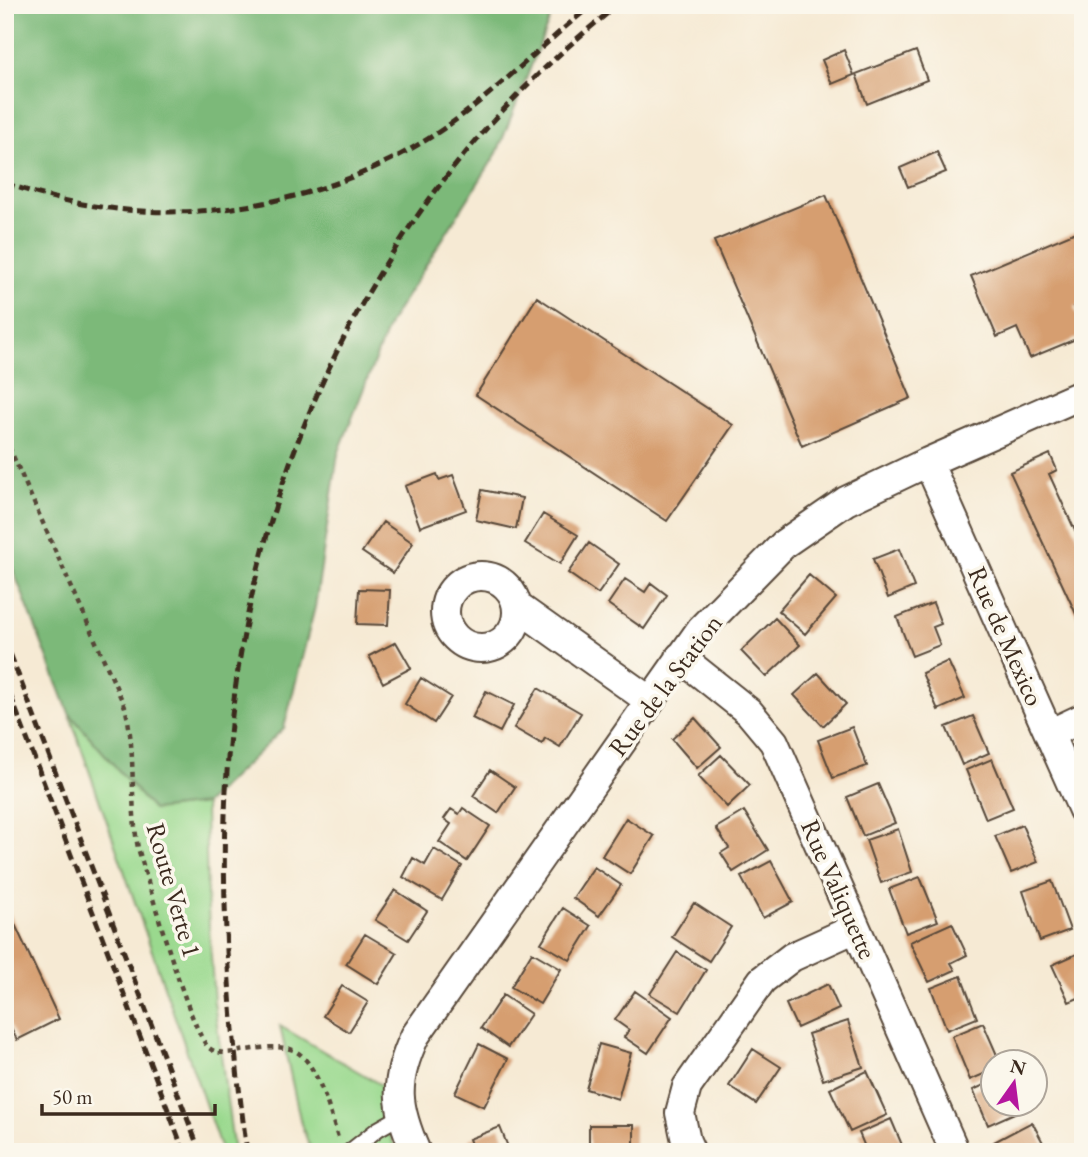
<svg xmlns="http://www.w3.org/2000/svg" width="1088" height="1157" font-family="'EB Garamond',serif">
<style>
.green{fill:#9ad98e;stroke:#6a8256;stroke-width:2}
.forest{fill:#7bb979;stroke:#5b724c;stroke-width:2}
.building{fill:#d69e70}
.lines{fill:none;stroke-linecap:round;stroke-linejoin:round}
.service-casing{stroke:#574739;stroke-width:18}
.minor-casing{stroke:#574739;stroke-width:32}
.path{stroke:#574739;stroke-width:4.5;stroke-dasharray:5 5;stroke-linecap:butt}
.service{stroke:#fff;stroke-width:14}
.minor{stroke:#fff;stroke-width:28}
.rail{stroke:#3b2a1e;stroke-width:5;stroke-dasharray:10 5;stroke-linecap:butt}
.labels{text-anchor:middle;stroke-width:7;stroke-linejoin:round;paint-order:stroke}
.street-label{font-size:26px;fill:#3b2a1e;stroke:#fbf7ec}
</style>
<rect width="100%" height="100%" fill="#fbf7ec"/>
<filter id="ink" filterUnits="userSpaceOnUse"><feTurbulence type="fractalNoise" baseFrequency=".0143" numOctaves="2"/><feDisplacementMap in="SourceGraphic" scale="14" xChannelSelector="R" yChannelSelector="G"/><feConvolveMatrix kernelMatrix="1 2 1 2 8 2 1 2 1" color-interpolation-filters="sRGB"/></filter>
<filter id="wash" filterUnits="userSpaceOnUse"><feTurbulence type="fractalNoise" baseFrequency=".00686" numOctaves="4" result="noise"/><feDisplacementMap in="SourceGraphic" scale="28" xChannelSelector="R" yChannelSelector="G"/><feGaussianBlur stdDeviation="1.57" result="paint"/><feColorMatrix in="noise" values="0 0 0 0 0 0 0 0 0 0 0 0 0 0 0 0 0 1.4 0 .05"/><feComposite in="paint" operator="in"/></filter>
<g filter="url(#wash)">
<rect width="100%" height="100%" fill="#f6ead4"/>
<path class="green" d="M69,713L153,810L205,804L207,894L214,1002L234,1152H222Z
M280,1026L383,1086V1118L397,1152H312L301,1124Z"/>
<path class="forest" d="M5,5H566L550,18L497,153L390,322L338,454L315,607L284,728L205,804L153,810L69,713L5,549Z"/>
<g id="blocks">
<path class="building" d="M844,50L854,75L832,84L822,60Z
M916,51L927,80L867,104L856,74Z
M937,152L946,172L908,187L900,168Z
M826,195L911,398L802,446L714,241Z
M1083,229V303L1074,307L1083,328V336L1030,358L1017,328L997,337L971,276Z
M537,297L733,425L667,521L476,395Z
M1050,454L1057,470L1049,474L1083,548V629L1010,472Z
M437,474L439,480L453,475L466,510L420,527L405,486Z
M482,490L522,498L516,529L476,520Z
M543,514L578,535L560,564L525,543Z
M383,522L413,543L393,573L362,552Z
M589,543L619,564L598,594L568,573Z
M899,549L914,587L888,598L873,559Z
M809,575L836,598L805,634L778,611Z
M625,579L645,592L651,583L667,595L644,629L608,604Z
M359,589L390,590L388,625L357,624Z
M933,603L941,624L933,627L940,645L912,656L897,617Z
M775,618L800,645L766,677L741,651Z
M396,642L411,668L383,683L369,656Z
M948,661L965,698L938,710L922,673Z
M818,673L846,704L823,726L794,695Z
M421,678L451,697L434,723L405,704Z
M538,688L581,713L560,747L545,738L542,744L514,728Z
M486,691L514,705L500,732L472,718Z
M973,716L989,753L962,765L946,727Z
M695,718L721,747L697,768L672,739Z
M852,727L867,766L833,778L818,740Z
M721,755L750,785L727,807L698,776Z
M992,759L1013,808L986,819L966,770Z
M490,770L515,787L498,813L473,796Z
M878,784L895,823L863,836L847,797Z
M463,808L490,826L467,861L439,842L451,824L444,819L451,809L459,814Z
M744,811L768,850L733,872L721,853L729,848L716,828Z
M626,818L654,836L630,874L602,856Z
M1022,825L1038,862L1011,873L995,836Z
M898,829L912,872L881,883L866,840Z
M434,849L462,866L442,900L403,877L413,858L425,865Z
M771,861L793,902L763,918L741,877Z
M594,867L621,885L599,916L573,898Z
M920,877L938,921L906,933L889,889Z
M1052,881L1070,930L1040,941L1023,891Z
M395,890L427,911L408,940L375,920Z
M5,903L59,1019L17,1040L5,1015Z
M694,903L731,927L709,961L672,937Z
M563,908L591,926L570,960L541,943Z
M952,923L967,955L951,963L955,970L929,982L910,942Z
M365,934L397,953L378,984L346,964Z
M532,952L561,969L540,1004L511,987Z
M677,952L706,970L680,1012L650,994Z
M1079,953L1083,962V996L1069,1002L1052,965Z
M961,976L977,1018L947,1030L931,988Z
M828,984L839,1009L797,1028L786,1004Z
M342,986L368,1002L349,1032L323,1016Z
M635,991L672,1017L648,1053L624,1037L629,1030L615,1020Z
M503,995L531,1014L508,1047L481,1028Z
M848,1021L863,1067L823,1080L808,1034Z
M983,1023L1000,1062H993V1070L970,1080L952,1036Z
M479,1044L508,1059L484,1107L455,1093Z
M599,1044L631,1053L618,1099L586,1089Z
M753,1049L781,1067L756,1104L729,1086Z
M867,1071L887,1115L850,1132L830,1089Z
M993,1081V1104H1027L1028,1107L988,1125L973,1090Z
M891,1119L905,1152H867L859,1133Z
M1032,1122L1048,1152H999L994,1142Z
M589,1125H634V1152H589Z
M500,1127L510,1152H474L469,1139Z"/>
</g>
</g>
<g filter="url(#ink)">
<use href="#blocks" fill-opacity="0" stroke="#574739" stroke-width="2"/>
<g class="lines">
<defs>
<path id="service" d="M349,1152L378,1129L401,1116"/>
<path id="minor" d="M928,462L1083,810
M445 612a36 36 0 1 1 72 0a36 36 0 1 1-72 0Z
M518,607L650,701
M680,657L749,712L774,742L955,1152
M1049,734L1083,718
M416,1152C396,1106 393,1083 415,1036L701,629L785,543L846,501L928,462L1083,394
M691,1152L686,1141L680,1113L687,1087L762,980L792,957L856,928"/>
</defs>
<use href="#service" class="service-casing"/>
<use href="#minor" class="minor-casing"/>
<path class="path" d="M5,438L125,707C137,753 129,801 138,848C148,881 190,1031 209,1048C218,1055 230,1053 240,1051C256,1049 277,1044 293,1050C317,1059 331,1116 338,1138"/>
<use href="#service" class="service"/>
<use href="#minor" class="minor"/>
<path class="rail" d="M5,183C148,235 310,216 437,133C493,96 540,46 592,5
M5,640L200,1152
M5,681L184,1152
M247,1152C231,1031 220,911 226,790C241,483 373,196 618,5"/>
</g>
</g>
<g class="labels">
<g class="street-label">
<text transform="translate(1006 636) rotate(66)" y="9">Rue de Mexico</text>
<text transform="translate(665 685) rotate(-53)" y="9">Rue de la Station</text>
<text transform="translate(839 889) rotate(66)" y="9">Rue Valiquette</text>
<text transform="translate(174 890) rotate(74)" y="9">Route Verte 1</text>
</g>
</g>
<rect width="1088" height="1157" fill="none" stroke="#fbf7ec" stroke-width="28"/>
<g transform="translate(1014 1083) rotate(14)"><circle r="33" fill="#fbf7ec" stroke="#aea59a" stroke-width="2"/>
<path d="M0-5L12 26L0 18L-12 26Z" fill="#b5179e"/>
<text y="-10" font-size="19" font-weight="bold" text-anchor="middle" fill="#3b2a1e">N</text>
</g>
<path d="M42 1104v10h173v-10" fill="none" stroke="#3b2a1e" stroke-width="3.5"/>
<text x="52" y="1104" font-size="21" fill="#3b2a1e" stroke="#fbf7ec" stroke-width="5" paint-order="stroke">50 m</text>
</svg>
